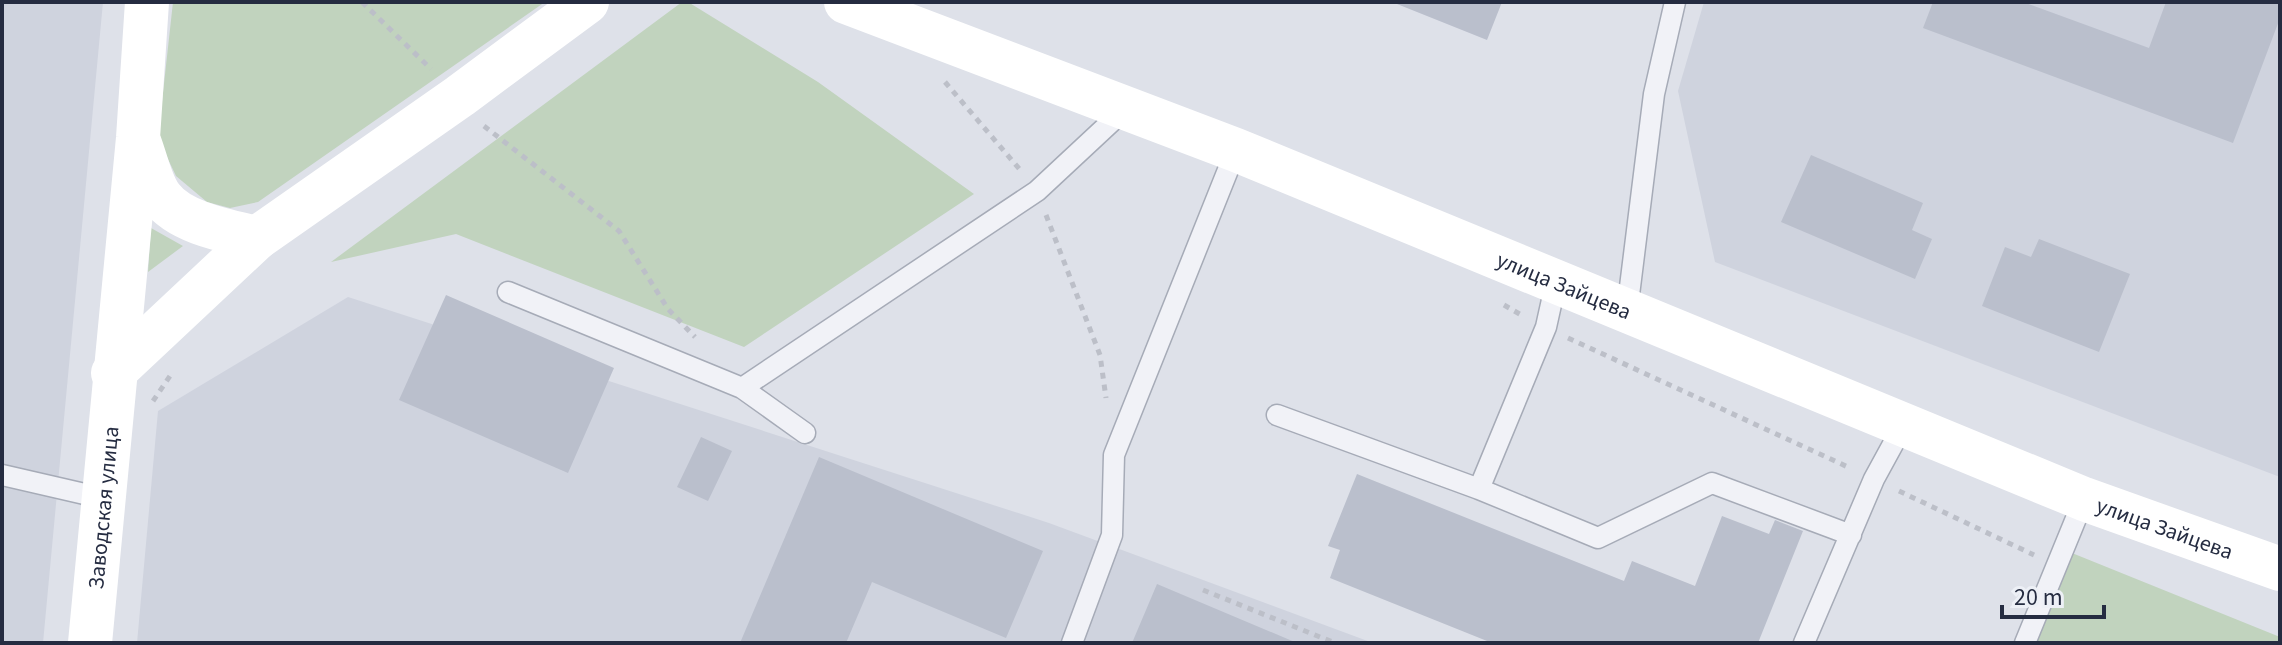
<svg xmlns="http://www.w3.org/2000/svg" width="2282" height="645" font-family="'Source Sans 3',sans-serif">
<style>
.built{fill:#cfd3de}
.green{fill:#c1d3be}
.building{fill:#babfcc}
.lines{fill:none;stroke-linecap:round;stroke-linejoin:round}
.service-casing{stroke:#a6abb7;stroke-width:23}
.path{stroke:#bcbfc8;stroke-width:5;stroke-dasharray:6 6;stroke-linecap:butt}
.service{stroke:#f1f2f7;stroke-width:20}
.secondary{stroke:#fff;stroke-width:44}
.labels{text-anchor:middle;stroke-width:8;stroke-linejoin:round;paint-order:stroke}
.street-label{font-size:22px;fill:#252c41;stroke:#edf0f6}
</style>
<rect width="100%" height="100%" fill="#dee1e9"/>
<path class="built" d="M2,2H103L43,643H2Z
M1704,2H2280V477L1715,262L1678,91Z
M348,297L1049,523L1373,643H137L158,411Z"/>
<path class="green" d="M173,2H545L258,202L230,208L207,202L176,176L158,138Z
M682,2H688L818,82L974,194L744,347L456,234L331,262Z
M151,228L183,246L148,272Z
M2067,551L2280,637V643H2036Z"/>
<path class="building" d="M1392,2H1502L1487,40Z
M1933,2H2023L2149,48L2166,2H2280V18L2233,143L1923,28Z
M1811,155L1923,203L1912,230L1932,239L1915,279L1781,222Z
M2039,239L2130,274L2099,352L1982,306L2005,247L2031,257Z
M446,295L614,368L568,473L399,400Z
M701,437L732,451L708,501L677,487Z
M819,457L1043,551L1006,638L872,582L846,643H740Z
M1357,474L1624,581L1632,561L1695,586L1722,516L1769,534L1775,520L1803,531L1758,643H1492L1330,578L1340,550L1328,546Z
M1157,584L1297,643H1132Z"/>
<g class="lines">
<defs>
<path id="service" d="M508,292L742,388L805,433
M1627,311L1654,94L1675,2
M742,388L1037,191L1124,110
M1277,415L1479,489L1546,327L1556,282
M2,475L102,498
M1479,489L1598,538L1712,483L1851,535
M1072,643L1112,535L1114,455L1236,150
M1804,643L1874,479L1904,424
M2025,643L2084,499"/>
</defs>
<use href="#service" class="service-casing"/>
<path class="path" d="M362,2L431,69
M945,82L1022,172
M484,126L619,231L668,309L695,337
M1046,215L1100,355L1106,398
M1504,305L1523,316
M1568,338L1850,468
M153,401L170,376
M1899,491L2034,555
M1203,590L1335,643"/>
<use href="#service" class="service"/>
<g class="secondary">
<path id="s1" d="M846,2L1236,150L2084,499L2280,569"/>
<path d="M140,144C146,160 151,184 161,197C180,223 227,231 257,238"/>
<path d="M113,373L257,238L460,96L587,2"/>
<path id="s2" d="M90,643L138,138L147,2"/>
</g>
</g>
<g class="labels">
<g class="street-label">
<text dy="8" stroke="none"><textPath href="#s1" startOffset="772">улица Зайцева</textPath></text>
<text dy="8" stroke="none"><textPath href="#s2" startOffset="136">Заводская улица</textPath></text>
<text dy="8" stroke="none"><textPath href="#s1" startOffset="1420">улица Зайцева</textPath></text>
</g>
</g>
<rect width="2282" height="645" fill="none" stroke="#252c41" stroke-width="8"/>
<path d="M2002 605v12h102v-12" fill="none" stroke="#252c41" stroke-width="4"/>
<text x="2014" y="605" font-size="24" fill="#252c41" stroke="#edf0f6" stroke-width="6" paint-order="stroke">20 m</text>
</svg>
